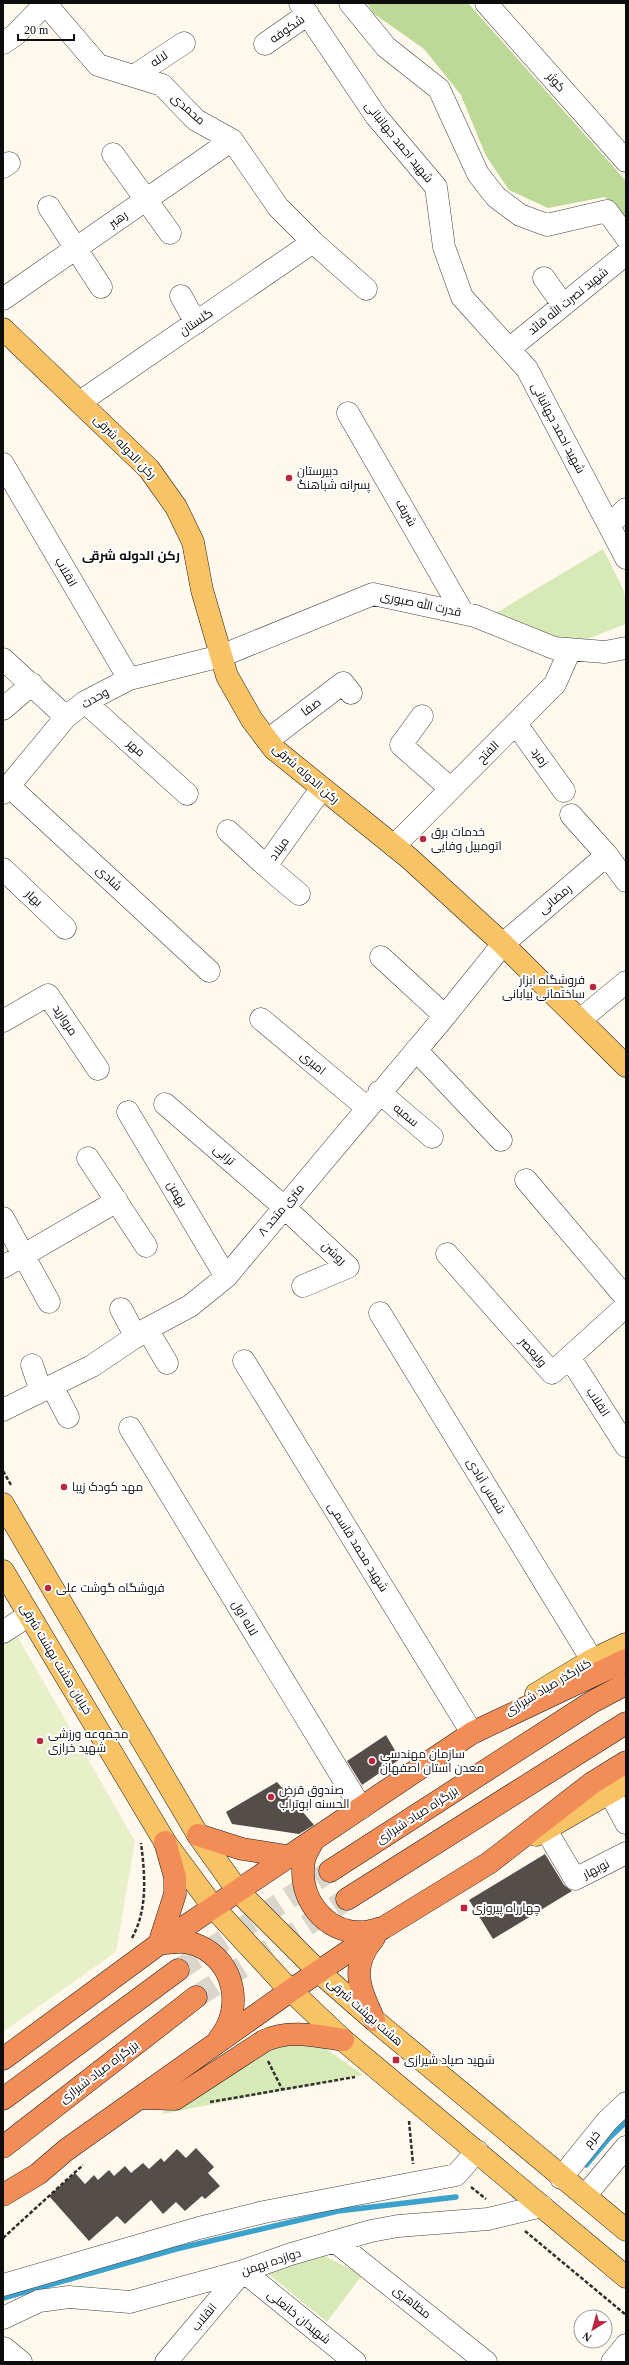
<svg xmlns="http://www.w3.org/2000/svg" width="629" height="2365" font-family="'Times New Roman',Cairo,serif">
<style>
.green{fill:#d6e9b7}
.forest{fill:#bcd997}
.pitch{fill:#e7f0c9}
.lines{fill:none;stroke-linecap:round;stroke-linejoin:round}
.stream{stroke:#3aa2cc;stroke-width:5.5}
.building{fill:#554d49}
.highway-tunnel{stroke:#dbd6cb;stroke-width:22;stroke-dasharray:22 11;stroke-linecap:butt}
.minor-casing{stroke:#404040;stroke-width:23}
.major-casing{stroke:#1e1e1e;stroke-width:23}
.highway-casing{stroke:#1e1e1e;stroke-width:23}
.path{stroke:#2f2f2f;stroke-width:2.5;stroke-dasharray:4 2;stroke-linecap:butt}
.minor{stroke:#fff;stroke-width:22}
.major{stroke:#f7c365;stroke-width:22}
.highway{stroke:#f38d57;stroke-width:22}
.poi-dot{fill:#bb263e;stroke:#fff;stroke-width:1.5}
.labels{text-anchor:middle;stroke-width:4;stroke-linejoin:round;paint-order:stroke}
.street-label{font-size:12px;fill:#0d0d0d;stroke:#fff}
.poi-label{font-size:12px;fill:#0d0d0d;stroke:#fff;text-anchor:start}
.neighbourhood-label{font-size:13px;font-weight:bold;fill:#0d0d0d;stroke:#fff}
</style>
<rect width="100%" height="100%" fill="#fff9ed"/>
<path class="green" d="M603,549L623,589L626,600V624L574,644L545,636L496,613Z
M276,2042L322,2046L363,2075L162,2114L169,2105Z
M325,2256L362,2275L327,2322L265,2271Z"/>
<path class="forest" d="M367,3H468L626,181V217L605,197L548,208L509,190L486,156L461,95L424,49L373,13Z"/>
<path class="pitch" d="M16,1634L135,1841L116,1952L3,2032V1641Z"/>
<g class="lines">
<path class="stream" d="M586,2165L609,2138L626,2122
M3,2298L176,2249L338,2211L456,2197"/>
</g>
<path class="building" d="M386,1735L400,1759L362,1785L347,1761Z
M277,1782L314,1825L299,1834L232,1824L226,1812Z
M545,1854L564,1885L572,1891L493,1939L469,1900Z
M196,2148L214,2167L208,2173L220,2186L205,2199L202,2196L185,2211L176,2202L163,2214L151,2200L125,2224L117,2216L89,2241L49,2196L75,2173L85,2184L94,2175L98,2180L109,2170L114,2176L125,2166L131,2173L143,2163L149,2169L161,2158L164,2162L177,2149L186,2158Z"/>
<g class="lines">
<path class="highway-tunnel" d="M178,1970L330,1871
M196,1997L347,1899"/>
<defs>
<path id="minor" d="M45,3L98,65L162,85L196,120L232,140L278,207L313,242L366,289
M300,3L376,116L436,187L444,247L462,297L527,369L626,558
M350,3L386,47L439,89L478,174L496,197L520,215L547,225L607,211L626,237
M486,3L626,161
M3,43L15,35L46,3
M265,44L308,14
M134,76L184,43
M113,154L170,233
M3,167L9,163
M49,207L101,287
M544,278L563,305
M181,296L196,323
M3,299L232,140
M509,349L626,254
M80,402L313,242
M348,413L463,613
M3,464L129,679
M609,525L626,509
M3,659L66,717
M85,702L187,794
M3,709L32,684
M422,716L401,745L451,789
M516,724L564,791
M268,740L343,683L351,693
M9,786L209,971
M3,793L66,717L85,702L129,679L221,656L373,594L475,616L554,648L605,652L626,648
M571,815L607,855L626,881
M228,831L266,866L321,789
M394,846L555,684L570,650
M266,866L299,894
M3,869L65,928
M381,957L445,1016
M261,1019L366,1107
M580,1020L626,982
M3,1021L48,995L98,1069
M416,1050L501,1140
M379,1092L432,1137
M165,1104L284,1207L348,1267L303,1286
M128,1112L226,1277
M88,1158L146,1246
M526,1180L626,1298
M3,1218L49,1302
M447,1254L552,1373L626,1306
M3,1267L117,1201
M121,1309L136,1337
M380,1313L592,1660
M147,1329L167,1363
M570,1358L626,1446
M244,1361L472,1733
M32,1365L41,1391
M52,1386L68,1417
M3,1410L92,1366L147,1329L190,1306L226,1277L445,1016L503,944L607,855
M130,1428L361,1808
M3,1632L29,1615
M610,1793L626,1823
M546,1830L575,1879L626,1853
M561,2178L607,2121L626,2103
M585,2196L626,2147
M337,2243L486,2362
M3,2285L199,2228L264,2212L456,2175L477,2151
M3,2318L39,2301L69,2297L130,2302L243,2271L291,2254L371,2231L398,2226L488,2219L542,2206
M4,2348L21,2362
M166,2362L243,2271L355,2362
M612,2362L626,2345"/>
<path id="major" d="M3,329L149,469L176,507L193,542L202,590L227,676L252,720L274,749L409,858L503,944L626,1066
M3,1504L198,1835L238,1891L319,1972L374,2020L626,2230
M3,1571L165,1842L214,1908L285,1985L343,2040L626,2277
M536,1694L592,1660L626,1644
M536,1835L626,1783"/>
<path id="highway" d="M198,1835L242,1849L287,1856
M313,1841C310,1847 305,1854 304,1861C297,1897 325,1934 363,1932C369,1932 375,1930 381,1928
M165,1842L175,1877V1894L159,1944C173,1942 186,1940 199,1946C235,1962 244,2009 219,2039
M330,1871L592,1702L626,1684
M347,1899L626,1723
M374,2020C360,1989 349,1967 374,1938
M3,2059L159,1944L472,1733L626,1660
M139,2098L175,2099L264,2041C289,2029 316,2036 343,2040
M3,2099L178,1970
M3,2147L196,1997
M3,2195L38,2174L66,2150L290,1991L383,1928L489,1863L592,1783L626,1762"/>
</defs>
<use href="#minor" class="minor-casing"/>
<use href="#major" class="major-casing"/>
<use href="#highway" class="highway-casing"/>
<path class="path" d="M3,1471L11,1485
M132,1938C148,1909 145,1875 141,1843
M268,2061L282,2089
M210,2102L355,2077
M409,2121L413,2164
M471,2187L486,2199
M525,2231L626,2315
M3,2238L83,2165"/>
<use href="#minor" class="minor"/>
<use href="#major" class="major"/>
<use href="#highway" class="highway"/>
</g>
<g class="poi-dot">
<circle cx="289" cy="478" r="4"/>
<circle cx="423" cy="839" r="4"/>
<circle cx="593" cy="987" r="4"/>
<circle cx="64" cy="1487" r="4"/>
<circle cx="48" cy="1588" r="4"/>
<circle cx="40" cy="1741" r="4"/>
<circle cx="372" cy="1761" r="4"/>
<circle cx="271" cy="1797" r="4"/>
<rect x="460" y="1904" width="8" height="8" rx="2"/>
<rect x="392" y="2056" width="8" height="8" rx="2"/>
</g>
<g class="labels">
<g class="street-label">
<text transform="translate(287 29) rotate(-35)" y="4">شکوفه</text>
<text transform="translate(159 59) rotate(-34)" y="4">لاله</text>
<text transform="translate(556 82) rotate(48)" y="4">کوثر</text>
<text transform="translate(188 109) rotate(41)" y="4">محمدی</text>
<text transform="translate(399 142) rotate(51)" y="4">شهید احمد جهانبانی</text>
<text transform="translate(118 219) rotate(-35)" y="4">رهبر</text>
<text transform="translate(568 301) rotate(-39)" y="4">شهید نصرت الله قائد</text>
<text transform="translate(196 322) rotate(-34)" y="4">گلستان</text>
<text transform="translate(558 428) rotate(62)" y="4">شهید احمد جهانبانی</text>
<text transform="translate(125 447) rotate(46)" y="4">رکن الدوله شرقی</text>
<text transform="translate(406 513) rotate(60)" y="4">شریف</text>
<text transform="translate(66 572) rotate(60)" y="4">انقلاب</text>
<text transform="translate(421 604) rotate(12)" y="4">قدرت الله صبوری</text>
<text transform="translate(95 698) rotate(-30)" y="4">وحدت</text>
<text transform="translate(311 707) rotate(-37)" y="4">صفا</text>
<text transform="translate(136 748) rotate(42)" y="4">مهر</text>
<text transform="translate(488 752) rotate(-45)" y="4">الفتح</text>
<text transform="translate(540 757) rotate(54)" y="4">زمرد</text>
<text transform="translate(306 774) rotate(41)" y="4">رکن الدوله شرقی</text>
<text transform="translate(279 849) rotate(-55)" y="4">میلاد</text>
<text transform="translate(109 878) rotate(43)" y="4">شادی</text>
<text transform="translate(34 898) rotate(43)" y="4">بهار</text>
<text transform="translate(555 899) rotate(-40)" y="4">رمضانی</text>
<text transform="translate(65 1020) rotate(56)" y="4">مروارید</text>
<text transform="translate(313 1063) rotate(40)" y="4">امیری</text>
<text transform="translate(406 1115) rotate(40)" y="4">سمیه</text>
<text transform="translate(224 1155) rotate(41)" y="4">ترابی</text>
<text transform="translate(177 1194) rotate(60)" y="4">بهمن</text>
<text transform="translate(281 1210) rotate(-50)" y="4">۸ متری متحد</text>
<text transform="translate(334 1253) rotate(43)" y="4">روشن</text>
<text transform="translate(533 1352) rotate(49)" y="4">ولیعصر</text>
<text transform="translate(598 1402) rotate(57)" y="4">انقلاب</text>
<text transform="translate(486 1486) rotate(59)" y="4">شمس آبادی</text>
<text transform="translate(358 1547) rotate(58)" y="4">شهید محمد قاسمی</text>
<text transform="translate(245 1618) rotate(59)" y="4">لاله اول</text>
<text transform="translate(56 1659) rotate(59)" y="4">خیابان هشت بهشت شرقی</text>
<text transform="translate(548 1687) rotate(-31)" y="4">کنارگذر صیاد شیرازی</text>
<text transform="translate(417 1815) rotate(-33)" y="4">بزرگراه صیاد شیرازی</text>
<text transform="translate(596 1869) rotate(-27)" y="4">نوبهار</text>
<text transform="translate(365 2012) rotate(41)" y="4">هشت بهشت شرقی</text>
<text transform="translate(99 2072) rotate(-37)" y="4">بزرگراه صیاد شیرازی</text>
<text transform="translate(592 2139) rotate(-51)" y="4">خرم</text>
<text transform="translate(271 2262) rotate(-18)" y="4">دوازده بهمن</text>
<text transform="translate(412 2302) rotate(39)" y="4">مظاهری</text>
<text transform="translate(204 2317) rotate(-50)" y="4">انقلاب</text>
<text transform="translate(299 2317) rotate(39)" y="4">شهیدان خانعلی</text>
</g>
<g class="poi-label">
<text x="297" y="475">دبیرستان<tspan x="297" dy="14">پسرانه شباهنگ</tspan></text>
<text x="431" y="836">خدمات برق<tspan x="431" dy="14">اتومبیل وفایی</tspan></text>
<text x="585" y="984" text-anchor="end">فروشگاه ابزار<tspan x="585" dy="14">ساختمانی بیابانی</tspan></text>
<text x="72" y="1491">مهد کودک زیبا</text>
<text x="56" y="1592">فروشگاه گوشت علی</text>
<text x="48" y="1738">مجموعه ورزشی<tspan x="48" dy="14">شهید خرازی</tspan></text>
<text x="380" y="1758">سازمان مهندسی<tspan x="380" dy="14">معدن استان اصفهان</tspan></text>
<text x="279" y="1794">صندوق قرض<tspan x="279" dy="14">الحسنه ابوتراب</tspan></text>
<text x="472" y="1912">چهارراه پیروزی</text>
<text x="404" y="2064">شهید صیاد شیرازی</text>
</g>
<g class="neighbourhood-label">
<text x="131" y="560">رکن الدوله شرقی</text>
</g>
</g>
<rect width="629" height="2365" fill="none" stroke="#0d0d0d" stroke-width="8"/>
<g transform="translate(593 2329) rotate(217)"><circle r="19" fill="#ffffff" stroke="#9e9e9e"/>
<path d="M0-3L7 15L0 10L-7 15Z" fill="#bb263e"/>
<text y="-6" font-size="11" font-weight="bold" text-anchor="middle" fill="#0d0d0d">N</text>
</g>
<path d="M18 34v6h56v-6" fill="none" stroke="#0d0d0d" stroke-width="2"/>
<text x="24" y="34" font-size="12" fill="#0d0d0d" stroke="#ffffff" stroke-width="3" paint-order="stroke">20 m</text>
</svg>
